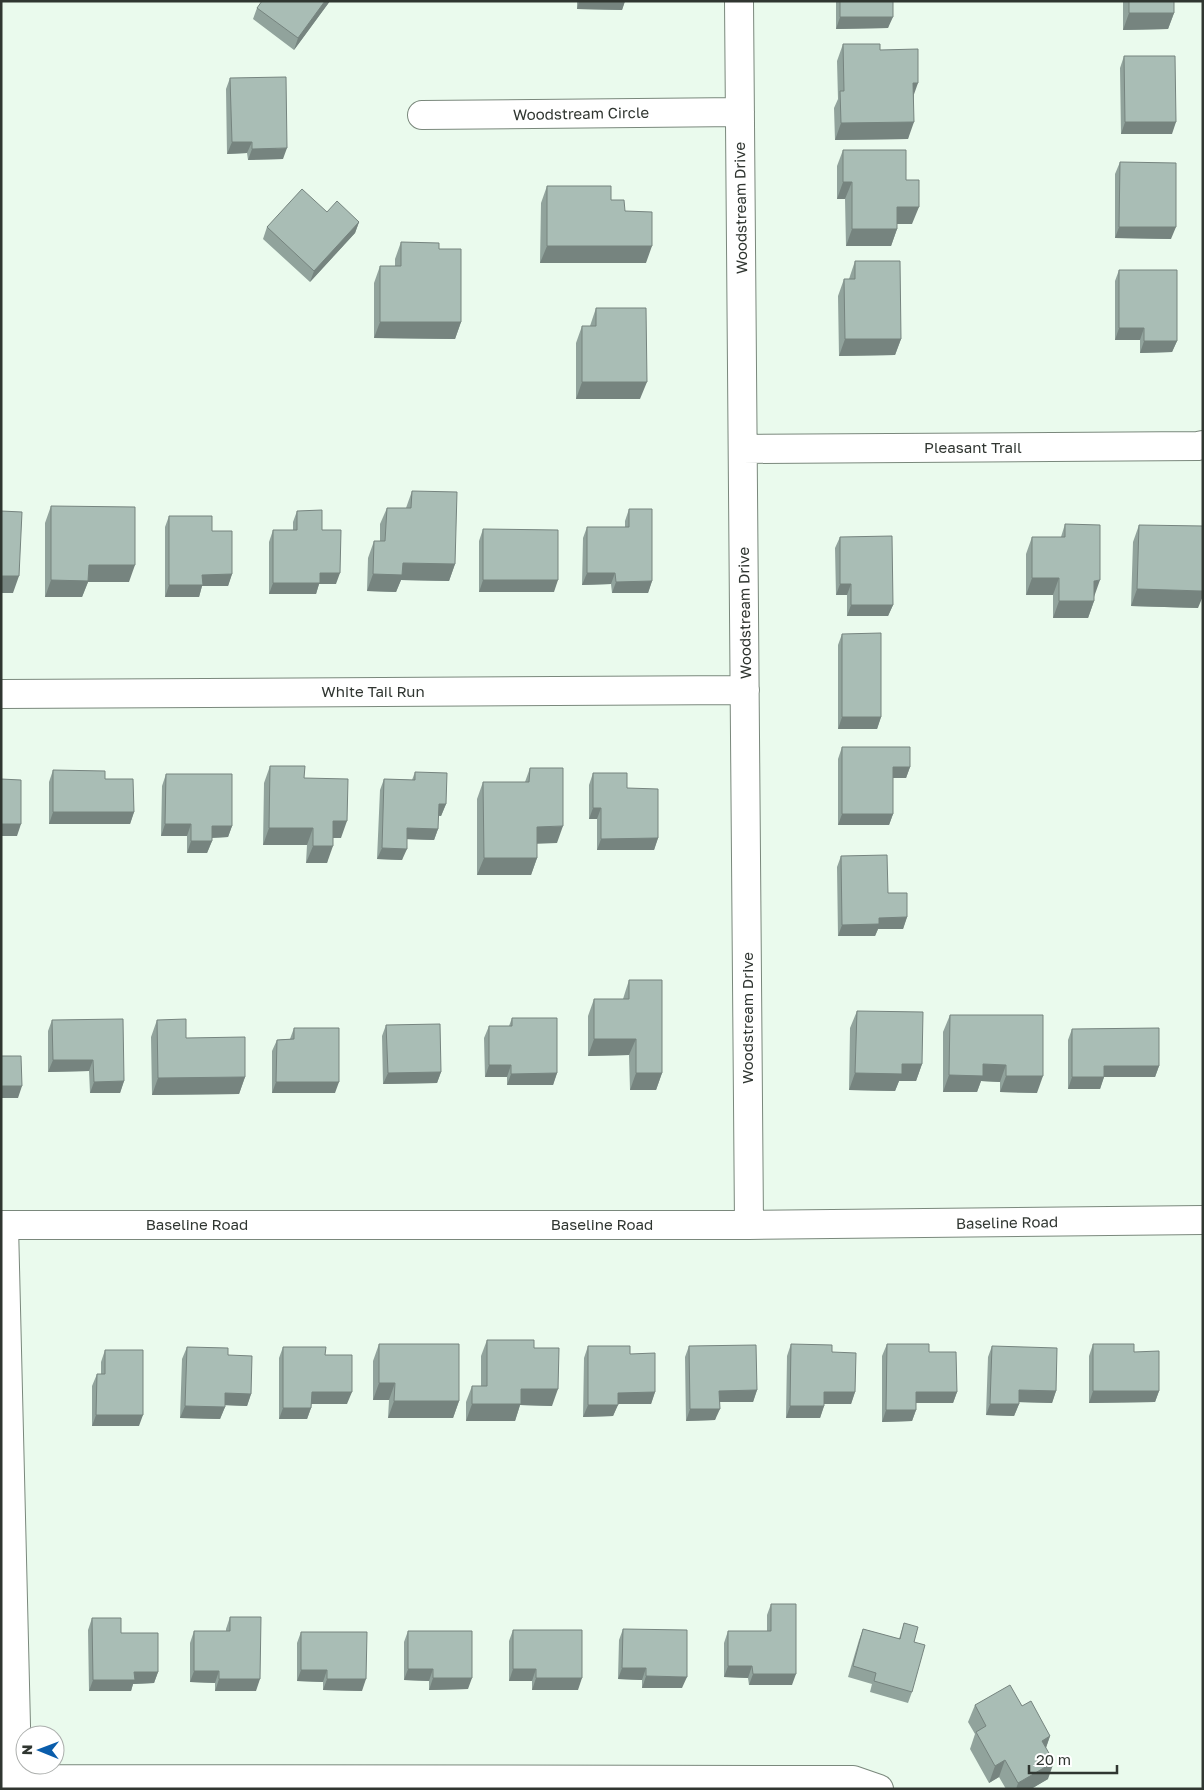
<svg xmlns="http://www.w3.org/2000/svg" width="1204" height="1790" font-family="'Golos Text',sans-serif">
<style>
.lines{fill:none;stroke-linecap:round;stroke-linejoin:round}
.minor-casing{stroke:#7a887c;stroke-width:30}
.minor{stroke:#fff;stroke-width:28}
.wall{fill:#91a39c}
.shaded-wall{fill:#76847f}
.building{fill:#a9bdb5;stroke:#76847f}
.labels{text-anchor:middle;stroke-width:4;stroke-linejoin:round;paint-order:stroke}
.street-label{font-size:15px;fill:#303631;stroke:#fff}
</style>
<rect width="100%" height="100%" fill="#eafaed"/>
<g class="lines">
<defs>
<path id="minor" d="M739,1L749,1225
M422,115L740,112
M743,449L1198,446L1203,445
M1,694L745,690
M1,1225H749L1203,1220
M4,1225L16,1726L12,1779L10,1789
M12,1779L853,1780L879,1789"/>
</defs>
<use href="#minor" class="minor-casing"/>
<use href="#minor" class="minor"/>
</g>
<path class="wall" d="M330,1L294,50L253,19L257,8Z
M577,1H625L622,10L577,9Z
M836,1H893L888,28L836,29Z
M1123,1H1174V13L1168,29L1123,30Z
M843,44L880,50L914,96L908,139L835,140L834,108L838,99L837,61Z
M1124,56L1172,134H1121L1120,68Z
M230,78L283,159L248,160L247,153L227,154L226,89Z
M843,150L906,180L912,224H897V229L891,246H846L845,199H837V166Z
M1120,162L1171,239L1115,238V174Z
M547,186L611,200L625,211L646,263H540L541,203Z
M327,212L359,222L355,233L310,282L263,239L267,227Z
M401,242L439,249L461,322L455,339L374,338V283L380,266H395V259Z
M855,261L901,339L895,355L839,356L838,296L844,279H849Z
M1119,270L1177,341L1172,352L1140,353V340H1115V281Z
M596,308L640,399H576V343L582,326H590Z
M412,491L455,564L449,581L401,580L396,592L367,591L368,558L374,541H380V524L387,508H406Z
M51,506L129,582H88L82,597H45V523Z
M629,509L652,581L648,593H612L611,584L582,585L583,538L587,527H625V521Z
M297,511L322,530L336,584H319L316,594H269V542L273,530H293V522Z
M169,516L212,531L232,574L228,586H202L199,597H165V527Z
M1065,524L1094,597V601L1088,618H1053V595H1026V554L1032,537H1061Z
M1139,525L1198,608L1131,606L1133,542Z
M483,529L554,592H479V541Z
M840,537L893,605L888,616H847V595H836L835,548Z
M842,634L881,717L877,729H838V645Z
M842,747L910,767L906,778H893V814L889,825H838V759Z
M270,766L304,778L341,838H333L327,863H306L307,845H263L264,783Z
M530,768L557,843H537V858L531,875H477V799L483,782H525Z
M53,770L134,812L130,824H49V782Z
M415,772L446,804L441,816H438V829L434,840L407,839L402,860L377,859L380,790L384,779L412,780Z
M593,773L627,788L658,838L654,850H597V819H589V785Z
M166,774L232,826L228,837L212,838V841L207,853H187V836H161L162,786Z
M841,856L888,893L907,917L903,929H878L875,936H838L837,867Z
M629,980L662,1073L656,1090H630L629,1055L588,1056V1016L594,999H623Z
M857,1011L922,1064L916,1081H899L895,1091L849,1090L850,1028Z
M950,1015L1037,1093L1000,1092V1082L981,1081L977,1092H943V1032Z
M512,1018L557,1073L553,1085H507V1077H485L484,1038L489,1026H509Z
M52,1020L124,1081L120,1093H90L89,1071L48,1072V1031Z
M157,1020L186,1038L245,1077L239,1094L152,1095L151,1037Z
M386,1025L441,1072L437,1083L383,1084L382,1036Z
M294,1028L335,1093H272V1051L277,1040L290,1039Z
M1072,1029L1159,1066L1155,1077H1104L1100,1089H1068V1040Z
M487,1340L534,1348L552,1406L520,1405L515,1421H466V1402L472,1386H481V1356Z
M379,1344L459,1401L453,1418H388L389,1400H373V1361Z
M791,1344L832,1352L855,1392L851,1404H824V1406L820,1418H786L787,1356Z
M887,1344L929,1352L957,1392L953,1403H916V1410L912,1421L882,1422V1356Z
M1093,1344L1134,1352L1159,1391L1155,1402L1089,1403V1356Z
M588,1346L630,1354L655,1392L651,1404H618L613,1416L583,1417L584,1358Z
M689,1346L757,1390L753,1402H719L715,1420L686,1421L685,1357Z
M992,1346L1056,1391L1052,1403L1019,1402V1404L1014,1416L986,1415L988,1357Z
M187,1347L228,1355L251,1394L247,1406L225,1405V1407L220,1419L180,1418L182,1359Z
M283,1347L325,1355L347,1404H311V1408L307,1419H279V1358Z
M105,1350L139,1426H92V1386L97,1374H101V1362Z
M771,1604L792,1685H749L748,1678L724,1677V1643L728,1631H767V1615Z
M230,1617L256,1691H215V1683L190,1682V1643L194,1631H226V1629Z
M92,1618L158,1672L154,1683L133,1684L131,1691H89L88,1630Z
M904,1623L914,1642L912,1692L908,1703L870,1692L872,1684L848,1677L859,1640L863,1629L899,1639Z
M623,1629L682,1688H642V1680L618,1679L619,1640Z
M513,1630L578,1690H532V1681H509V1641Z
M408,1631L468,1689L429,1690V1681L404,1680V1642Z
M301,1632L362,1691L323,1690V1682L297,1681V1643Z
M975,1705L1022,1706L1050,1736L1046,1748L1048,1779L1031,1789H1006L999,1777L989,1783L970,1749L975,1734L968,1722Z"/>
<path class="shaded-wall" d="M325,1H330L294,50L298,38Z
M579,1H625L622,10L577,9Z
M1129,13H1174L1168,29L1123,30Z
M840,17H893L888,28L836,29Z
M913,83H918L912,100Z
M914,122L908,139L835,140L841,123Z
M1125,122H1176L1172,134H1121Z
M232,142H252L247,153L227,154Z
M287,148L283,159L248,160L252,149Z
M843,182H852L845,199H837Z
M897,207H919L912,224H890Z
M359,222L355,233L310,282L314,271Z
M1119,227H1176L1171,239L1115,238Z
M852,229H897L891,246H846Z
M547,246H652L646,263H540Z
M380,322H461L455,339L374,338Z
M1119,328H1144L1140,340H1115Z
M845,339H901L895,355L839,356Z
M1144,341H1177L1172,352L1140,353Z
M582,382H647L640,399H576Z
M403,563L455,564L449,581L401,580L396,592L367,591L373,574Z
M89,565H135L129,582H88L82,597H45L51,580Z
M320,573H340L336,584H319L316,594H269L273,583Z
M587,573H615L611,584L582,585Z
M232,574L228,586H202L199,597H165L169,585L202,575Z
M1,576H19L13,593H1Z
M1032,578H1059L1053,595H1026Z
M483,580H558L554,592H479Z
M1100,580L1094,597V581Z
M652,581L648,593H612L616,582Z
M840,584H851L847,595H836Z
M1137,589L1203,591V596L1198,608L1131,606Z
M1059,601H1094L1088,618H1053Z
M851,605H893L888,616H847Z
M842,717H881L877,729H838Z
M893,767H910L906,778H889Z
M439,804H446L441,816L435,815Z
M593,808H601L597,819H589Z
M53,812H134L130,824H49Z
M842,814H893L889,825H838Z
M333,821H347L341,838H327Z
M1,824H21L17,836H1Z
M165,824H191L187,836H161Z
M212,826H232L228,837L208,838Z
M563,826L557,843L531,844L537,827Z
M269,828H313L307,845H263Z
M407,828L438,829L434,840L403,839Z
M658,838L654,850H597L601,839Z
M191,841H212L207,853H187Z
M313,846H333L327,863H306Z
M382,848L407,849L402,860L377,859Z
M484,858H537L531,875H477Z
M907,917L903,929H878L875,936H838L842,925L879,918Z
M594,1039H636L629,1055L588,1056Z
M53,1060H93L89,1071L48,1072Z
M902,1064H922L916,1081H899L895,1091L849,1090L855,1073Z
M983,1064L1006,1065L1000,1082L981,1081L977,1092H943L949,1075Z
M489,1065H511L507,1077H485Z
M1104,1066H1159L1155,1077H1104L1100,1089H1068L1072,1077Z
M441,1072L437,1083L383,1084L388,1073Z
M557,1073L553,1085H507L511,1074Z
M636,1073H662L656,1090H630Z
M1006,1076H1043L1037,1093L1000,1092Z
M245,1077L239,1094L152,1095L158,1078Z
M124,1081L120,1093H90L94,1082Z
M276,1082H339L335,1093H272Z
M1,1086H22L18,1098H1Z
M379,1383H395L389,1400H373Z
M521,1389H558L552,1406L520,1405L515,1421H466L472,1404Z
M757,1390L753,1402H715L719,1391Z
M1019,1390L1056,1391L1052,1403L1015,1402Z
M1093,1391H1159L1155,1402L1089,1403Z
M312,1392H352L347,1404H307Z
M655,1392L651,1404H614L618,1393Z
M824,1392H855L851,1404H820Z
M916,1392H957L953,1403H912Z
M225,1393L251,1394L247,1406L221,1405Z
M394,1401H459L453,1418H388Z
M990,1404H1019L1014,1416L986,1415Z
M588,1405H618L613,1416L583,1417Z
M185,1406L225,1407L220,1419L180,1418Z
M790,1406H824L820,1418H786Z
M283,1408H311L307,1419H279Z
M690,1409H720L715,1420L686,1421Z
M886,1410H916L912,1421L882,1422Z
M96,1415H143L139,1426H92Z
M728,1666H752L748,1678L724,1677Z
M622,1668H646L642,1680L618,1679Z
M408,1669H433L429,1681L404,1680Z
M513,1669H536L532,1681H509Z
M301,1670H327L323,1682L297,1681Z
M194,1671H219L215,1683L190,1682Z
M134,1672H158L154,1683L133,1684L131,1691H89L93,1680Z
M753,1674H796L792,1685H749Z
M646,1676L687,1677L682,1688H642Z
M433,1678H472L468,1689L429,1690Z
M536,1678H582L578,1690H532Z
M219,1679H260L256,1691H215Z
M327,1679H366L362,1691L323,1690Z
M1050,1736L1044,1753L1042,1741Z
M1005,1760L999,1777L989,1783L995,1766Z
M1054,1762L1048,1779L1031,1789H1016L1018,1783Z"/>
<path class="building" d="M262,1H325L298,38L257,8Z
M840,1H893V17H840Z
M1129,1H1174V13H1129Z
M843,44H880V50L918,49V83H913L914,122L841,123L840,91H844Z
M1124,56H1175L1176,122H1125Z
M286,77L287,148L252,149V142H232L230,78Z
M843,150H906V180H919V207H897V229H852V182H843Z
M1120,162L1176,163V227H1119Z
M547,186H611V200H624L625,211L652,212V246H547Z
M302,189L327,212L337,201L359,222L314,271L267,227Z
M401,242L439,243V249H461V322H380V266H401Z
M855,261H900L901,339H845L844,279H855Z
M1119,270H1177V341H1144V328H1119Z
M596,308H646L647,382H582V326H596Z
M412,491L457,492L455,564L403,563L402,575L373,574L374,541H385L387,508H411Z
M51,506L135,507V565H89L88,581L51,580Z
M629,509H652V581L616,582L615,573H587V527H629Z
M322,510V530H341L340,573H320V583H273V530H297V511Z
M1,511L22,512L19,576H1Z
M169,516H212V531H232V574L202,575L203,585H169Z
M1065,524L1100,525V580L1094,581V601H1059V578H1032V537H1065Z
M1139,525L1203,526V591L1137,589Z
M483,529L558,530V580H483Z
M892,536L893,605H851V584H840V537Z
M881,633V717H842V634Z
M842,747H910V767H893V814H842Z
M270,766H305L304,778L348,779L347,821H333V846H313V828H269Z
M530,768H563V826L537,827V858H484L483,782H529Z
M53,770L105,771V779H133L134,812H53Z
M415,772L447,773L446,804H439L438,829L407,828V849L382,848L384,779L415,780Z
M593,773H627V788L658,789V838L601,839V808H593Z
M166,774H232V826H212V841H191V824H165Z
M1,779L21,780V824H1Z
M887,855L888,893H907V917L879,918V924L842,925L841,856Z
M629,980H662V1073H636V1039H594V999H629Z
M857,1011L923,1012L922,1064H902V1074L855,1073Z
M950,1015H1043V1076H1006V1065L983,1064V1076L949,1075Z
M512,1018H557V1073L511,1074V1065H489V1026H512Z
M123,1019L124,1081L94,1082L93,1060H53L52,1020Z
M186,1019V1038L245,1037V1077L158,1078L157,1020Z
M440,1024L441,1072L388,1073L386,1025Z
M294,1028H339V1082H276L277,1040L294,1039Z
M1159,1028V1066H1104V1077H1072V1029Z
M1,1056H21L22,1086H1Z
M487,1340H534V1348H559L558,1389H521V1404H472V1386H487Z
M379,1344H459V1401H394L395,1383H379Z
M791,1344L832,1345V1352L856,1353L855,1392H824V1406H790Z
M887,1344H929V1352H956L957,1392H916V1410H886Z
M1093,1344H1134V1352L1159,1351V1391H1093Z
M756,1345L757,1390L719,1391L720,1409H690L689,1346Z
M588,1346H630V1354L655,1353V1392L618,1393V1405H588Z
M992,1346L1057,1348L1056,1391L1019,1390V1404H990Z
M187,1347L228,1348V1355L252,1356L251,1394L225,1393V1407L185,1406Z
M283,1347H326L325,1355H352V1392H312L311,1408H283Z
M105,1350H143V1415H96L97,1374H105Z
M771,1604H796V1674H753L752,1666H728V1631H771Z
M230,1617H261L260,1679H219V1671H194V1631H230Z
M92,1618H121V1633H158V1672H134L135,1680H93Z
M904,1623L918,1627L914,1642L925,1645L912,1692L874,1681L876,1673L853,1666L863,1629L900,1639Z
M623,1629L687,1630V1677L646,1676V1668H622Z
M513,1630H582V1678H536V1669H513Z
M408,1631H472V1678H433V1669H408Z
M301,1632H367L366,1679H327V1670H301Z
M1010,1685L1022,1706L1031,1701L1050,1736L1042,1741L1054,1762L1018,1783L1005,1760L995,1766L976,1732L986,1726L975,1705Z"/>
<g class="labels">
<g class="street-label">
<text transform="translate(581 114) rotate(-1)" y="5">Woodstream Circle</text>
<text transform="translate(741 208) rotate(-91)" y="5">Woodstream Drive</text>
<text x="973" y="453">Pleasant Trail</text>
<text transform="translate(745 613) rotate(-91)" y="5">Woodstream Drive</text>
<text x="373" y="697">White Tail Run</text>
<text transform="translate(748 1018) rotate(-90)" y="5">Woodstream Drive</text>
<text transform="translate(1007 1223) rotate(-1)" y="5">Baseline Road</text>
<text x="197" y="1230">Baseline Road</text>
<text x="602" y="1230">Baseline Road</text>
</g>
</g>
<rect width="1204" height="1790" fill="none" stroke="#303631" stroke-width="5"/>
<g transform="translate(40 1750) rotate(271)"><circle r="24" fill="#ffffff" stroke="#acafad"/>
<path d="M0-4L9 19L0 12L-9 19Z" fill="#0a5dab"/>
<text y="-8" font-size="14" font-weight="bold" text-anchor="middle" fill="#303631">N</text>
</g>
<path d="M1029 1765v8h88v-8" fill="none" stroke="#303631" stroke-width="2.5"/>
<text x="1036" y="1765" font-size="15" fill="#303631" stroke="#ffffff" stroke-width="4" paint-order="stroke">20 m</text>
</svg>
